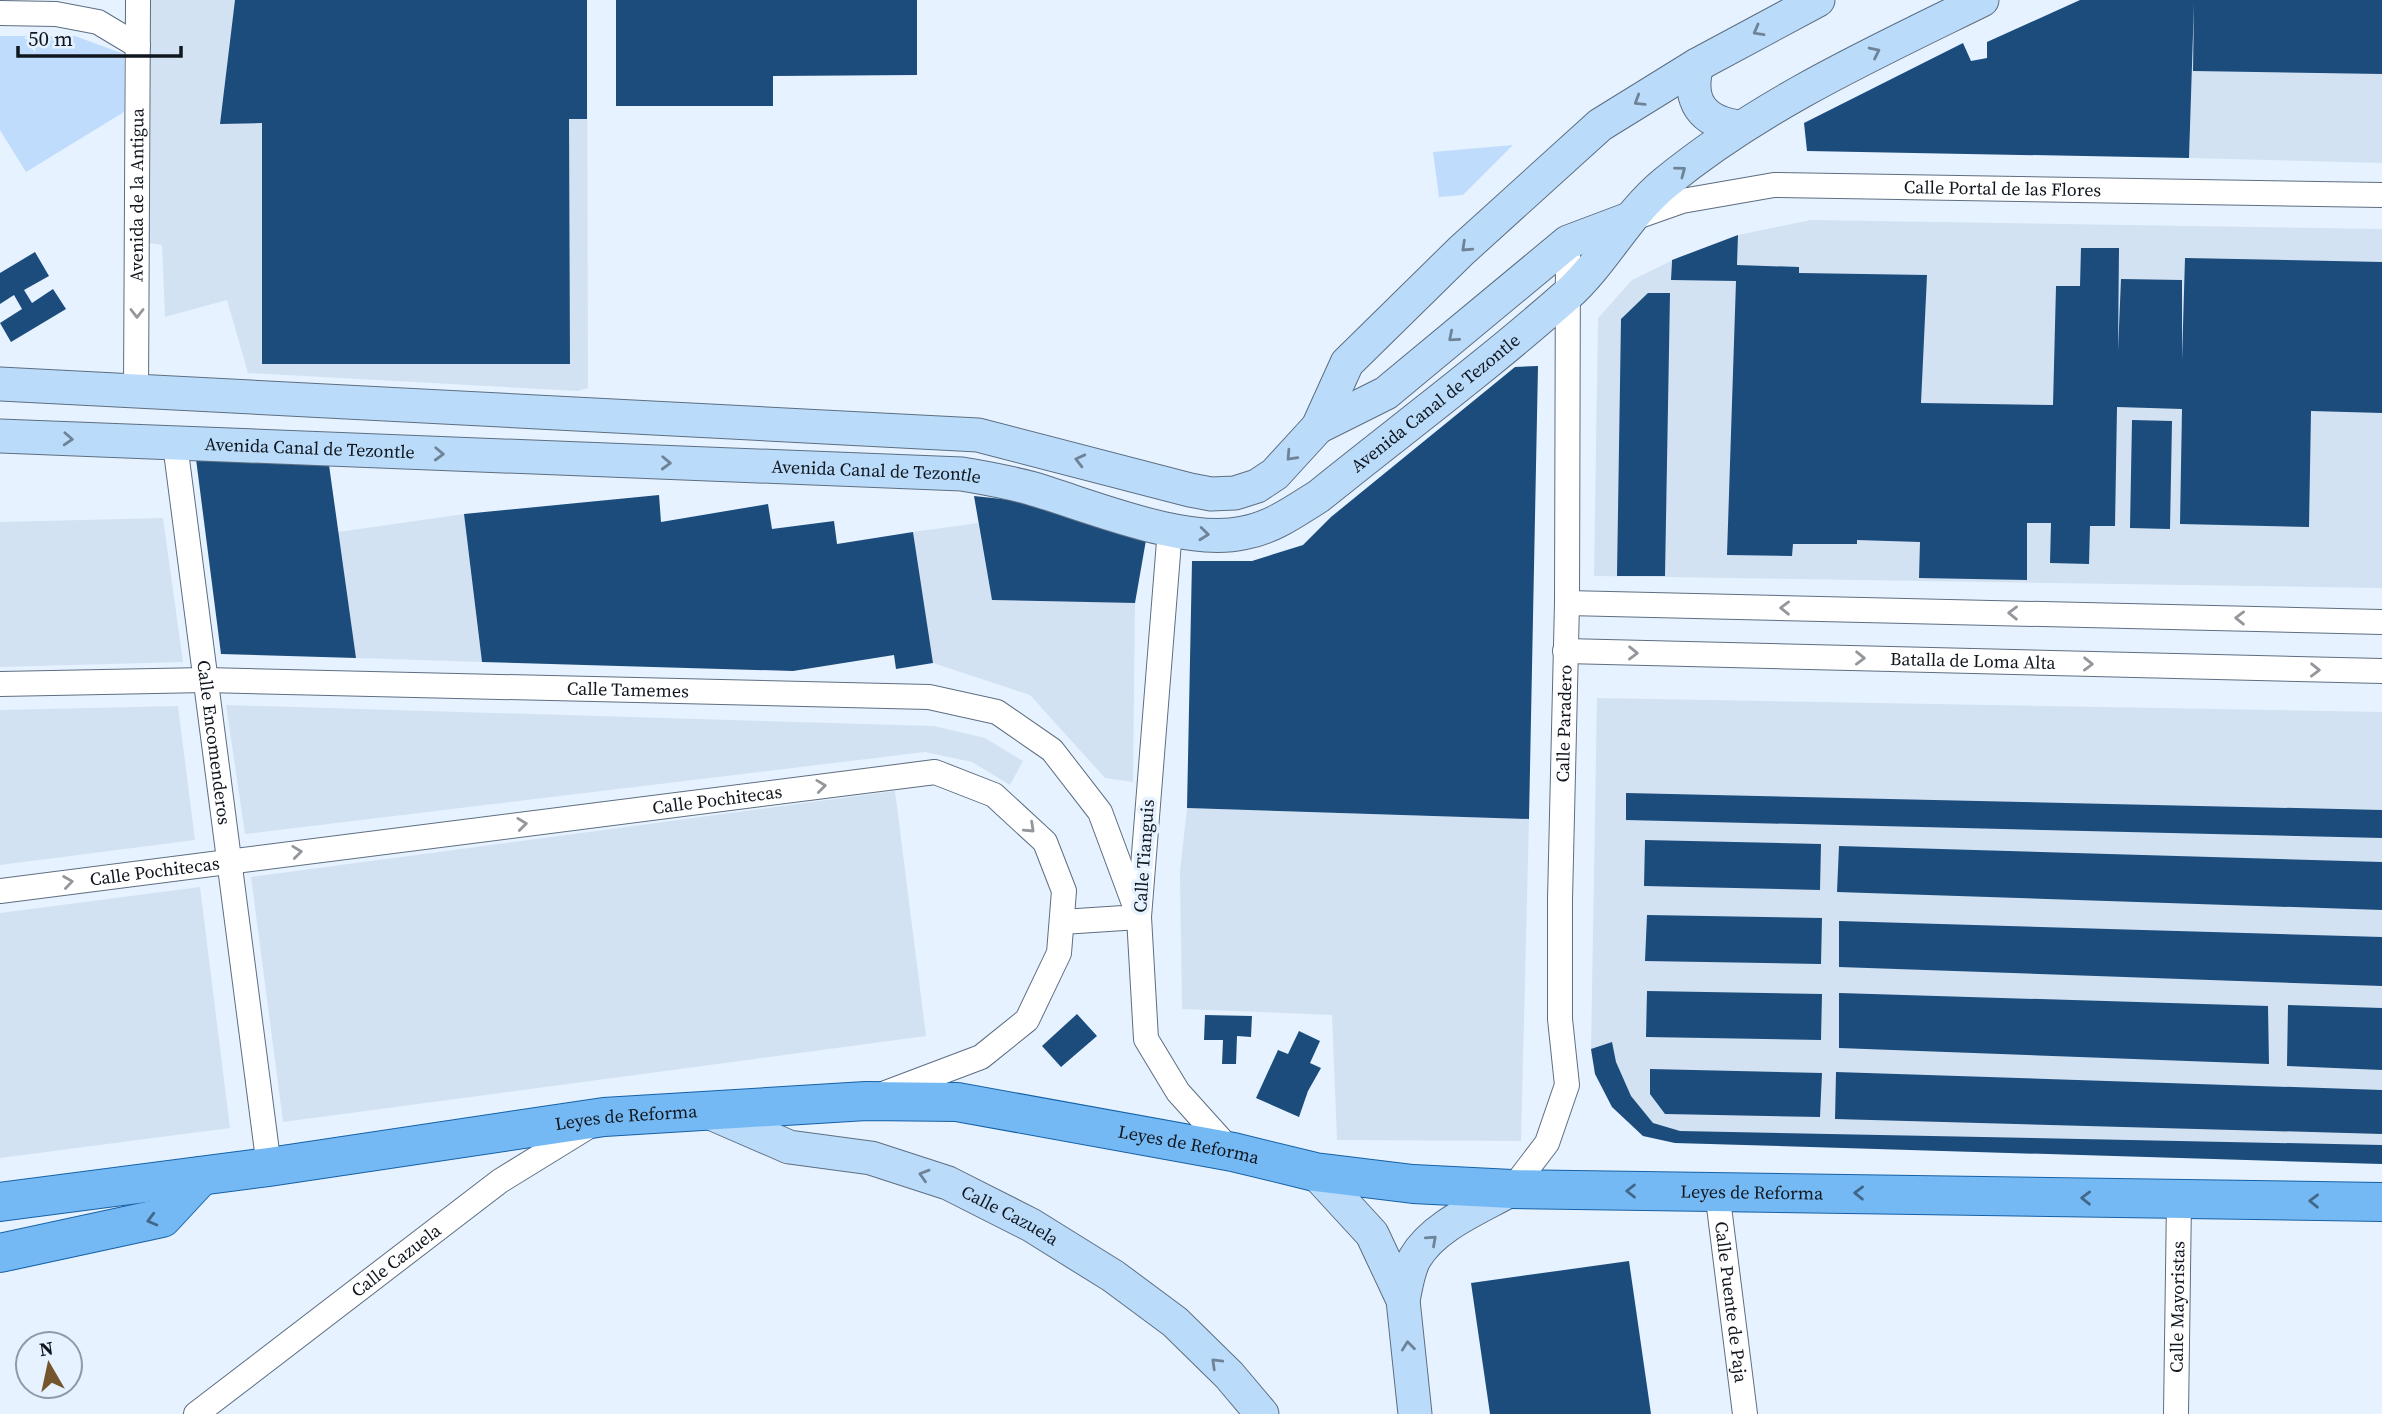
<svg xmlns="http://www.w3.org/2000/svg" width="2382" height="1414" font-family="'Source Serif 4',serif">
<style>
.built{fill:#d3e2f2}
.green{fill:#bfdcfc}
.building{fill:#1c4c7c}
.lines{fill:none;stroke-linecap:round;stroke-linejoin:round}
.minor-casing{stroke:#5d6e81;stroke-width:26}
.secondary-casing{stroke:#5d6e81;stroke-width:35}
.primary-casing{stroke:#1661a5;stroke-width:40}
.minor{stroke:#fff;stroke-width:24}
.secondary{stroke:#badcfa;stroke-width:33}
.primary{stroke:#75b9f4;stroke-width:38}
.oneway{stroke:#6e8397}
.oneway2{stroke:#93969a}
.oneway3{stroke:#426889}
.labels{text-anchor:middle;stroke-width:7;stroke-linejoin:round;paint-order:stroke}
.street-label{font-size:18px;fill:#10161e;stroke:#e6f2ff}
</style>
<rect width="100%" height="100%" fill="#e6f2ff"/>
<path class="built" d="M149,0H587L588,388L578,391L248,373L227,300L165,317L162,245L148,243Z
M2194,0H2382V163L2189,158Z
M1811,220L2382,229V588L1594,576L1598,318L1632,280L1671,261V279L1736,281L1738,235Z
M464,514L482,662L356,658L338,532Z
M163,518L183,662L0,667V522Z
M978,523L992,600L1135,603L1133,782L1105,778L1030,695L933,663L913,532Z
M1597,698L2382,712V1164L1675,1143L1643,1136L1612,1107L1595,1074L1591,1049Z
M226,705L934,726L985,738L1023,761L1010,785L972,762L925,752L245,834Z
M178,706L195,840L0,865V710Z
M895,791L926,1036L283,1122L251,877Z
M1187,808L1529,819L1521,1141L1337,1140L1332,1015L1182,1009L1180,872Z
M200,887L230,1128L0,1158V913Z"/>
<path class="green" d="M0,36H75L124,54V112L26,172L0,130Z
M1513,145L1463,195L1439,197L1433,152Z"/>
<path class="building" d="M235,0H587V119H569L570,364H262V123L220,124Z
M616,0H917V75L773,76V106H616Z
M2080,0H2382V74L2193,71L2194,3L2189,158L1807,151L1804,123L1963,43L1971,61L1987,58V42Z
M1738,235L1737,265L1799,267V273L1927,275L1921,403L2053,405L2056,286H2080L2081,248H2119L2118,351L2121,279L2182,280V360L2185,258L2382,262V413L2311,411L2309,527L2180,524L2182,409L2117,407L2115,526H2090L2089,564L2050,563L2051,523H2027V580L1919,578L1920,542L1857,540V544H1793L1792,556L1727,555L1736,281L1671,280L1672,260Z
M35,252L49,276L24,290L32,303L53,289L66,309L11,342L0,323L22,309L14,295L0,304V273Z
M1648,293H1670L1665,576H1617L1621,319Z
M1538,366L1529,819L1187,808L1192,561H1252L1303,545L1331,517L1515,367Z
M2132,420L2172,421L2170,529L2130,528Z
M196,459L329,465L356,658L221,654Z
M659,495L661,522L768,504L772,529L834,521L837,544L913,532L933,663L896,669L894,655L793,671L482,662L464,514Z
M974,496L1039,503L1146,540L1135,603L992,600Z
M1626,793L2382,810V838L1626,820Z
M1645,840L1821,844L1820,890L1644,886Z
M1839,846L2382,862V910L1837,892Z
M1647,915L1822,918L1821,964L1645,961Z
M1839,921L2382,937V986L1839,967Z
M1647,991L1822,994L1821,1040L1646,1037Z
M1839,993L2268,1006L2269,1064L1839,1048Z
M2288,1005L2382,1008V1070L2287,1066Z
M1077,1014L1097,1036L1061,1067L1042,1046Z
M1205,1015L1252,1016L1251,1037L1237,1036L1236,1064H1222L1223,1040H1204Z
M1299,1031L1320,1041L1310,1063L1321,1068L1308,1091L1299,1117L1256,1098L1278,1050L1288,1054Z
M1612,1042L1616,1062L1631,1096L1653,1123L1680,1131L2382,1145V1164L1675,1143L1643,1136L1612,1107L1595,1074L1591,1049Z
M1650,1069L1822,1073L1820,1117L1665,1114L1650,1094Z
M1836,1072L2382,1090V1134L1835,1119Z
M1629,1261L1651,1414H1490L1471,1283Z"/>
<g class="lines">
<defs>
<g id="minor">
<path d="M0,13L56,14L98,22L138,46"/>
<path id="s1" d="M1631,219L1682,201L1774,185L2382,195"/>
<path id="s2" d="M136,391L138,0"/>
<path id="s3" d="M175,444L269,1167"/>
<path d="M1170,529L1139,917L1146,1039L1178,1092L1232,1152"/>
<path d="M1567,603L2382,622"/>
<path id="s4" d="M1565,651L2382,671"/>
<path id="s5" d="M0,684L206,680L929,697L997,712L1052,750L1100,812L1139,917L1062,922"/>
<path id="s6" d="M0,891L935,772L994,795L1045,842L1064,891L1059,953L1027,1020L981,1057L883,1094"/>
<path id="s7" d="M1512,1189L1547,1143L1567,1085L1560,1019V900L1567,603L1568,242"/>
<path id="s8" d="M1717,1191L1745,1414"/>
<path id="s9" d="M196,1414L500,1181L591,1125"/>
<path id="s10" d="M2176,1414L2179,1200"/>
</g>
<g id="secondary">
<path d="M1697,65C1687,101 1702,122 1739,127"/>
<path d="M0,384L978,435L1190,490L1211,494L1235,493L1257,486L1275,474L1318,427L1347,363L1461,251L1600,125L1697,65L1818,0"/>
<path d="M1318,427L1386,393L1568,242L1629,219"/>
<path id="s11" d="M0,436L962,474C984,478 1008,482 1030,488C1089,505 1184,546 1243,533C1272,528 1295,511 1319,496C1402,429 1488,365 1567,295C1604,262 1626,215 1665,183C1760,105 1872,54 1982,0"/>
<path id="s12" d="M706,1111L789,1147L871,1158L948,1183L1031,1225L1113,1276L1175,1322L1229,1375L1262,1414"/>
<path d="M1315,1172L1372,1234L1403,1300L1415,1414"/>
<path d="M1403,1300C1406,1287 1408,1270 1415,1258C1434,1225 1481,1207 1512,1189"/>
</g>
<g id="primary">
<path id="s13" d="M0,1202L269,1167L604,1117L866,1101L957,1102L1233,1152L1315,1172L1413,1184L1512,1189L2382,1202"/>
<path d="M0,1253L162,1218L201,1176"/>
</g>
</defs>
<use href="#minor" class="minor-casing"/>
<use href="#secondary" class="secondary-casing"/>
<use href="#primary" class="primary-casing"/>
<use href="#minor" class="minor"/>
<use href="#secondary" class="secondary"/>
<use href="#primary" class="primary"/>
</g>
<defs><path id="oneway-chevron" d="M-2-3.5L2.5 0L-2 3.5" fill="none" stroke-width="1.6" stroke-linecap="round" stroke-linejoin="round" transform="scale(1.75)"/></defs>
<g class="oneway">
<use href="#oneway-chevron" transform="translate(1758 31) rotate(151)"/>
<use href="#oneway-chevron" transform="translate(1875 52) rotate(-26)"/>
<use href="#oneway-chevron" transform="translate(1639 101) rotate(148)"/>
<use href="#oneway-chevron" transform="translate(1681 171) rotate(-37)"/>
<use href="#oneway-chevron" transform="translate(1466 247) rotate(137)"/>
<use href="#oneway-chevron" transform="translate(1453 337) rotate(140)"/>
<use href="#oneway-chevron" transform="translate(68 439) rotate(3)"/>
<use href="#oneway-chevron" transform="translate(439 454) rotate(2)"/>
<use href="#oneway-chevron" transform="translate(1291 456) rotate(133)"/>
<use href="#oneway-chevron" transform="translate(1080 460) rotate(-166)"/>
<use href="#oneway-chevron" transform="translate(666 463) rotate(2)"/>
<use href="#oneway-chevron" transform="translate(1204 534) rotate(6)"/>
<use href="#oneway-chevron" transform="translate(924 1175) rotate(-163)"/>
<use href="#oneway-chevron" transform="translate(1432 1240) rotate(-42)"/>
<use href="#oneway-chevron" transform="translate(1408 1346) rotate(-96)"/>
<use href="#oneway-chevron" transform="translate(1216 1363) rotate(-136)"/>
</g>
<g class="oneway2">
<use href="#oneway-chevron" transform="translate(137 313) rotate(90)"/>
<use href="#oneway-chevron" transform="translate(1785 608) rotate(-179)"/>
<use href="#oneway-chevron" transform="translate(2013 613) rotate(-179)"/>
<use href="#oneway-chevron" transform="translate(2240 618) rotate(-179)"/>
<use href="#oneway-chevron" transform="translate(1633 653) rotate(1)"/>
<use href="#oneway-chevron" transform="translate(1860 658) rotate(1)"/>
<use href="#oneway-chevron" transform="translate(2088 664) rotate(1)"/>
<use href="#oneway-chevron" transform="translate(2315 670) rotate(1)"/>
<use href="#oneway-chevron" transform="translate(821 786) rotate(-7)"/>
<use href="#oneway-chevron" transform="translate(522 824) rotate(-7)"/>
<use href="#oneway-chevron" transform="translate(1030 828) rotate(43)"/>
<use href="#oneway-chevron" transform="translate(297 852) rotate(-7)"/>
<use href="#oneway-chevron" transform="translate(68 882) rotate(-8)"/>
</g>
<g class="oneway3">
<use href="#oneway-chevron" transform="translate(1631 1191) rotate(-180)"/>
<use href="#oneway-chevron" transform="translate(1859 1193) rotate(-179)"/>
<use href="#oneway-chevron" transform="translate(2086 1198) rotate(-179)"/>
<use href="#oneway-chevron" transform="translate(2314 1201) rotate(-179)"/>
<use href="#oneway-chevron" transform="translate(152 1220) rotate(165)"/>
</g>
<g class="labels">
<g class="street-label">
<text dy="6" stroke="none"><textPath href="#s1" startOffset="376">Calle Portal de las Flores</textPath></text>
<text dy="6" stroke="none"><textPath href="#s2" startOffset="196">Avenida de la Antigua</textPath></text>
<text dy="6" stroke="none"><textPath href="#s11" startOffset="1486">Avenida Canal de Tezontle</textPath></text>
<text dy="6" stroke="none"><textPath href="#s11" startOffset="310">Avenida Canal de Tezontle</textPath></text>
<text dy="6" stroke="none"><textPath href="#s11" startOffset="877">Avenida Canal de Tezontle</textPath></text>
<text dy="6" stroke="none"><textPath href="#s4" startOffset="408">Batalla de Loma Alta</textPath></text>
<text dy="6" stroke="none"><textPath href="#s5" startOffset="628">Calle Tamemes</textPath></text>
<text dy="6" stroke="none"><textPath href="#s7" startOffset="481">Calle Paradero</textPath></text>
<text dy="6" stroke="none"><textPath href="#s3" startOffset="301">Calle Encomenderos</textPath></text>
<text dy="6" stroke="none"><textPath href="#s6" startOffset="723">Calle Pochitecas</textPath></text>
<text transform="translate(1144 856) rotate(-86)" y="6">Calle Tianguis</text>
<text dy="6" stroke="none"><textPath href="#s6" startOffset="156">Calle Pochitecas</textPath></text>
<text dy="6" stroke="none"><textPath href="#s13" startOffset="632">Leyes de Reforma</textPath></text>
<text dy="6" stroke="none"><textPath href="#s13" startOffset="1199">Leyes de Reforma</textPath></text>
<text dy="6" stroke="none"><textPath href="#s13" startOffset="1766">Leyes de Reforma</textPath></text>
<text dy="6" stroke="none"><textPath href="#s12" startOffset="324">Calle Cazuela</textPath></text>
<text dy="6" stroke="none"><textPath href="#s9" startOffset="252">Calle Cazuela</textPath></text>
<text dy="6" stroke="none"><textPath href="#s8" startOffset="112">Calle Puente de Paja</textPath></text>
<text dy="6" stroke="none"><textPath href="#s10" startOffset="107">Calle Mayoristas</textPath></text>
</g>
</g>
<g transform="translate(49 1365) rotate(351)"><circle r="33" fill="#e6f2ff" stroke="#909aa5" stroke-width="2"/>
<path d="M0-5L12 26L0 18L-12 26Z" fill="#75552b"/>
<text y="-10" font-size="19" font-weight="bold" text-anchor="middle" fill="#10161e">N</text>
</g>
<path d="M18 46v10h163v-10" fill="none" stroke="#10161e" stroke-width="3.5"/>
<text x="28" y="46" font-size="21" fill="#10161e" stroke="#e6f2ff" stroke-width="5" paint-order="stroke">50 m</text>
</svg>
